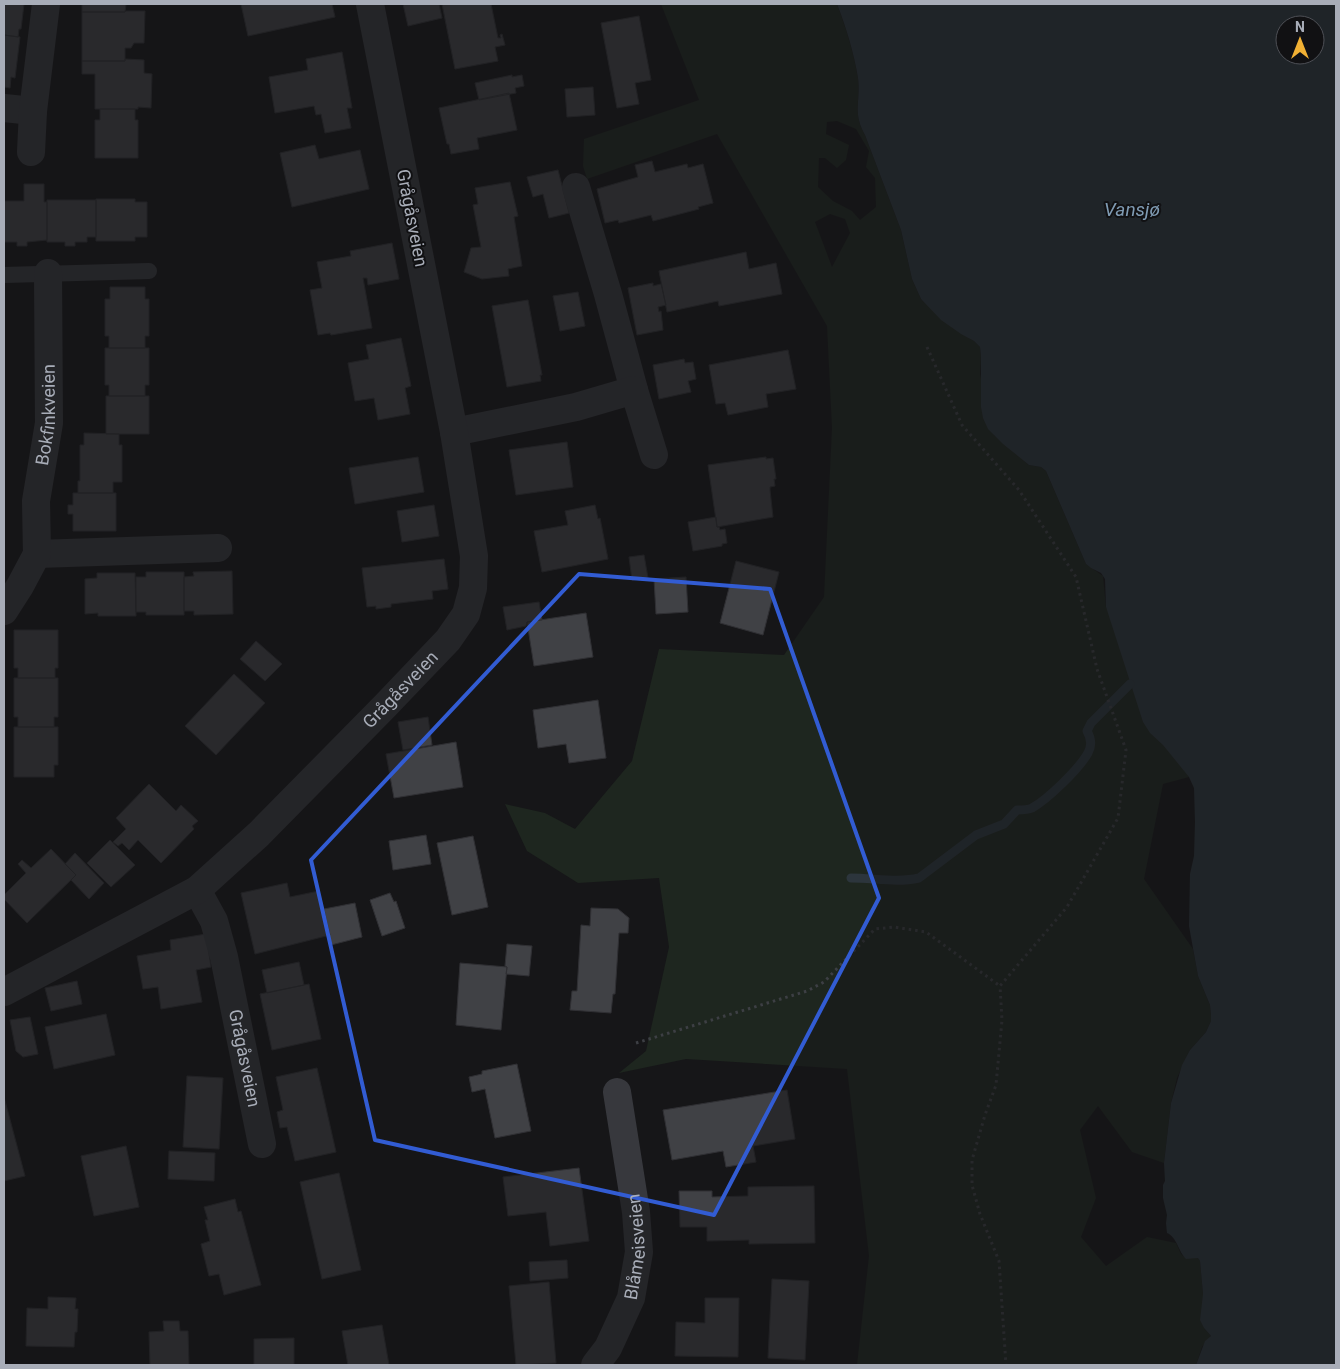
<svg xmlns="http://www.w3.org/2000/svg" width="1340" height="1369" font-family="Roboto,sans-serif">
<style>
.green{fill:#1e261f;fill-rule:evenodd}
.water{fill:#2c353c;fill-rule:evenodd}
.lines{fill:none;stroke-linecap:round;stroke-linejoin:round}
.stream{stroke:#2c353c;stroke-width:9}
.building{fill:#404145;stroke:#303034}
.path{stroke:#3d3f44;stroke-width:3;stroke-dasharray:2.5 4;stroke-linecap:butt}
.service{stroke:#37383d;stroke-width:16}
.minor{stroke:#37383d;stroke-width:28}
.marked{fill:none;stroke:#325cd3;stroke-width:4;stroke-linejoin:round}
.labels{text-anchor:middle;stroke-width:4;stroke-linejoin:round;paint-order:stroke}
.street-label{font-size:18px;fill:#a8adb8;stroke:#111113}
.water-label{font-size:19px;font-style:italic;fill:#7f9bb3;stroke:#111113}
</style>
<rect width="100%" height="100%" fill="#161618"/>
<path class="green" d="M661,4H837C846,28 854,53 858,78C861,101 852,112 865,135L901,230L912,279L921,299L953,328L974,341L980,347L981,356L980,374L994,435L1029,465L1041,467L1046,471L1086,564L1103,576L1106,607L1189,777L1163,784L1144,879L1193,949L1198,976L1210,1005L1211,1015V1021L1206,1032L1190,1050L1177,1078L1171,1103L1164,1163L1132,1152L1098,1106L1080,1130L1096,1198L1081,1237L1106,1266L1147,1237L1176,1243L1181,1254L1186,1258L1198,1257L1200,1261L1203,1294L1204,1328L1211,1336L1202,1347L1196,1365H857L869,1256L847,1069L686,1059L619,1073L646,1051L669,947L659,878L578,883L527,851L505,804L545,813L575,829L632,761L659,649L784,655L824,597L832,428L827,326L717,134L587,179L583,166L584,139L699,100ZM837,121L856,129L869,151L866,167L875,178L876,207L860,220L852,211L833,201L818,187L819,158H825L837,168L846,160L849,145L826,134L827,122ZM830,214L845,219L850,233L832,267L815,222Z"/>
<path class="water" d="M837,4H1336V1365H1196L1205,1341L1211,1336L1204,1328L1200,1320L1203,1294L1200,1261L1198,1258L1186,1259C1178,1251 1177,1237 1167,1233L1166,1223L1167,1215L1163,1198V1185L1165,1181L1164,1163L1171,1103L1182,1065L1190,1050L1206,1032L1211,1021V1015L1210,1005L1198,976L1189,926L1190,874L1194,856L1195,822L1194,788L1189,777L1163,745L1150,733L1143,722L1106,607L1105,579L1101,573L1091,568L1086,564L1046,471L1041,467L1029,465L1003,444L988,429L983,418L981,407V356L980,347L974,341L961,334L941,320L921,299L912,279L901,230L865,135C852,112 861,101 858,78C854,53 846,27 837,4ZM1285,25H1315V55H1285Z"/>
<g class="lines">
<path class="stream" d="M851,878C874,878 897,883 919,878L976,835L1004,824L1017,810C1022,810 1028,810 1032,808C1048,799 1079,769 1088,753C1092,746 1091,738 1087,731L1091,723L1130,684"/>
</g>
<path class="building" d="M4,4H24L21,29H19L18,37L4,35Z
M82,4H126L125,12H82Z
M241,4H332L335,17L248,36Z
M403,4H439L442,18L408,26Z
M442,4H491L498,38H501L500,35L502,34L505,45L495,47L498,61L455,69Z
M126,11H145L144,43H134L131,48H125V61H82V12H125Z
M639,16L651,80L635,83L639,104L617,108L601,23Z
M4,35L20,37L15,78L11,77L10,88L4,87Z
M342,52L352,108H347L351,128L325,133L321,114L316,115L314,106L275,113L269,77L308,70L306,59Z
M125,59L144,60V73L152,74L151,108L138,107V109H95V74H82V61H125Z
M512,75V77L522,75L524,86L515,88L516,93L479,100L475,83Z
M593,87L595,115L567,117L565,89Z
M509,93L517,130L477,138L479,149L451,154L449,144H447L439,108Z
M100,109H135V120H138V158H95V120H100Z
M315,145L319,159L360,150L369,189L292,207L280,153Z
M652,161L655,172L687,164L688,168L703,164L713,203L698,207L699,209L653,221L651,215L619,223L618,220L605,223L597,189L638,177L635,165Z
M558,170L569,213L549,218L543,194L533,197L527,177Z
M510,182L518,216L514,217L522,266L508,269L509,276L482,279L464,272L471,248L481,247L473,205L478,204L475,188Z
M24,184H44V202H47V240L27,242V246H17V242H4V201H24Z
M96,199H135V202H147V237H135V241H96Z
M47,200H96V237H87V242H75V246H65V242H47Z
M392,243L399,279L368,285L367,278H363L372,328L331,335L330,333L318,335L310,290L322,288L317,262L351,256L350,251Z
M746,252L749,269L776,263L782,294L719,306L718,301L667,312L659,271Z
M653,283V286L661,284L666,305L658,307L659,312L661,311L663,330L637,335L628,288Z
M110,287H145V299H149V336H145V348H109V336H105V299H110Z
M578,292L585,326L560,331L553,296Z
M528,300L542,375H540L541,381L507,387L492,306Z
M401,338L411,386L405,388L410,414L378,420L374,398L355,401L348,363L369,359L366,345Z
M105,348H149V385H145V396H109V385H105Z
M788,350L796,389L766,394L768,407L728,415L725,403L716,404L709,365Z
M684,359L685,363L693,362L696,379L688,381L691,392L659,399L653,365Z
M106,396H149V434H106Z
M84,433L119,434V445H122V482H113V493H78V481H80V445H84Z
M567,442L573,487L516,495L509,450Z
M418,457L424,492L355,504L349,468Z
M766,457V459L773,458L776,479H774L775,486L770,487V490L773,517L717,527L708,465Z
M73,493H116V531H73V514H68V505H73Z
M434,505L439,536L402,542L397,511Z
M595,505L598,519L600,518L608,559L542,572L534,531L568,525L565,511Z
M716,517L717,527H719L720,530L725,529L727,543L722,544V546L693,551L688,522Z
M644,555L648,578L632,580L629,557Z
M444,559L448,589L432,591L433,599L391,604V607L376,609V606L367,607L362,568Z
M736,561L779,572L763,635L720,623Z
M232,571L233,614L194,615V611H184V577L194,576L193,572Z
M146,572H184V615H146V612H136V577H146Z
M97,573H135L136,616H98V613L85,614V579L97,578Z
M686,577L688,612L656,614L654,579Z
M539,602L542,620L527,622L526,626L507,630L503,607Z
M586,613L593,657L534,666L527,622Z
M14,630H58V668H55V678H18V668H14Z
M256,641L282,664L265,681L240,659Z
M234,674L265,703L216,755L185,726Z
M14,678H58V717H54V727H18V717H14Z
M598,700L606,758L569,763L566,744L538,748L533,710Z
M428,717L432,745L403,750L398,722Z
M14,727H58V765H54V777H14Z
M456,742L463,787L394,798L386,754Z
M149,784L176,811L181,805L198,821L192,826L194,829L161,863L138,840L129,850L122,843L118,846L113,842L126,829L116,818Z
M426,835L431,864L393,870L389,841Z
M473,836L488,907L452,915L437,843Z
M110,840L135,865L111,887L87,863Z
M51,849L76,875L27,923L4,899V895L26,873L18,864L22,860L31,868Z
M75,853L104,883L89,899L71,880L76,875L65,864Z
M287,883L290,897L319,891L330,935L255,954L241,893Z
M390,893L394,902L396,901L405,928L382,936L370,900Z
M355,903L362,937L331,945L324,909Z
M591,908L618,909L629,918L628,933H619L615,994H613L611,1013L570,1010L572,991H577L581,925L590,926Z
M206,934L211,967L196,970L202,1002L161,1009L158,987L143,989L137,956L171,950L170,940Z
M507,944L532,946L529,976L506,974L507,967L505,966Z
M299,962L304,985L267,993L262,970Z
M460,963L507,967L501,1030L456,1025Z
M77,981L82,1004L51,1011L45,988Z
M309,984L321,1039L272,1050L260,994Z
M106,1014L115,1055L54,1069L45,1027Z
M30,1017L38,1054L23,1057L16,1051L10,1020Z
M517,1064L531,1131L495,1138L485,1089L472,1092L469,1077L482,1074V1071Z
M317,1068L336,1152L295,1161L287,1127L280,1128L277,1112L283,1110L276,1077Z
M187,1076L223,1078L219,1149L183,1147Z
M787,1090L795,1139L753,1146L756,1162L726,1167L723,1151L672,1160L663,1110Z
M4,1097L25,1176L4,1181Z
M126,1146L139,1207L94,1216L81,1156Z
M169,1151L215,1153L214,1181L168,1179Z
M579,1168L589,1241L550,1246L546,1212L508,1216L503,1177Z
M339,1173L361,1270L322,1279L300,1182Z
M814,1186L815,1243L749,1244V1240L707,1241V1227H680L679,1191H712V1197L748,1196V1187Z
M235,1199L238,1212L241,1211L261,1285L224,1295L219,1274L209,1276L201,1244L210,1241L205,1220H208L204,1207Z
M567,1260L568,1278L530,1281L529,1262Z
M772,1279L809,1281L805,1360L768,1358Z
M549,1282L556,1363L516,1365L509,1286Z
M48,1297L76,1298L75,1309H78L77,1332H75L74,1347L26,1346L27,1308L48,1309Z
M705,1298H739L738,1357L675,1356L676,1322L705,1323Z
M163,1321H179L180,1331H188L189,1365H150L149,1332L164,1331Z
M382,1325L389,1365H348L342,1331Z
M294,1338V1365H254V1339Z"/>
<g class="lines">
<path class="path" d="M927,347L962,425L1019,490L1076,577L1097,669L1126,750L1118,818L1067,907L1000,986L1002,1020L996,1085L985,1115L972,1160V1185L980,1214L999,1261L1006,1365
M636,1043L807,991L824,982L875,929L894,927L926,932L1000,986"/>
<path class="service" d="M4,275L149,271"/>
<g class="minor">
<path d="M4,108L33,111"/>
<path d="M31,152L33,111L46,4"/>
<path d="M576,187L608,294L634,390"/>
<path d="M454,432L576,407L634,390L654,455"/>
<path d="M37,554L218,548"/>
<path id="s1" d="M4,611L20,586L37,554L36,501L49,423L48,273"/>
<path id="s2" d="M197,890L214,921L224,957L262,1144"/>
<path id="s3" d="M4,992L197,890L259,834L385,706L448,640L466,614L473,588L474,556L454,432L370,4"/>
<path id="s4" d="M595,1365L608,1348L631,1298L639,1252L636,1212L617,1092"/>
</g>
</g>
<path d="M0 0H1340V1369H0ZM579,574L770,589L879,898L714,1215L375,1140L311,860Z" fill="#161618" fill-opacity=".55" fill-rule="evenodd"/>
<path class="marked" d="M579,574L770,589L879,898L714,1215L375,1140L311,860Z"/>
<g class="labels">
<g class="street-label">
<text transform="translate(412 218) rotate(79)" y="6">Grågåsveien</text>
<text dy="6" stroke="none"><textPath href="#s1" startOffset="206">Bokfinkveien</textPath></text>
<text dy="6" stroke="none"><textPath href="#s3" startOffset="504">Grågåsveien</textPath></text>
<text dy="6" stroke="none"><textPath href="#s2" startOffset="176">Grågåsveien</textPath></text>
<text dy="6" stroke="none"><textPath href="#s4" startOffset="128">Blåmeisveien</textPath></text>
</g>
<g class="water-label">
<text x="1132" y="216">Vansjø</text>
</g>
</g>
<rect width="1340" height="1369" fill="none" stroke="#a8adb8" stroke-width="10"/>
<g transform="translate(1300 40)"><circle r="24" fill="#111113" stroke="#4d4f55"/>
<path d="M0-4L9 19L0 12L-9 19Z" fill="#f2b134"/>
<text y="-8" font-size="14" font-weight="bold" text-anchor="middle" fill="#a8adb8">N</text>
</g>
</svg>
